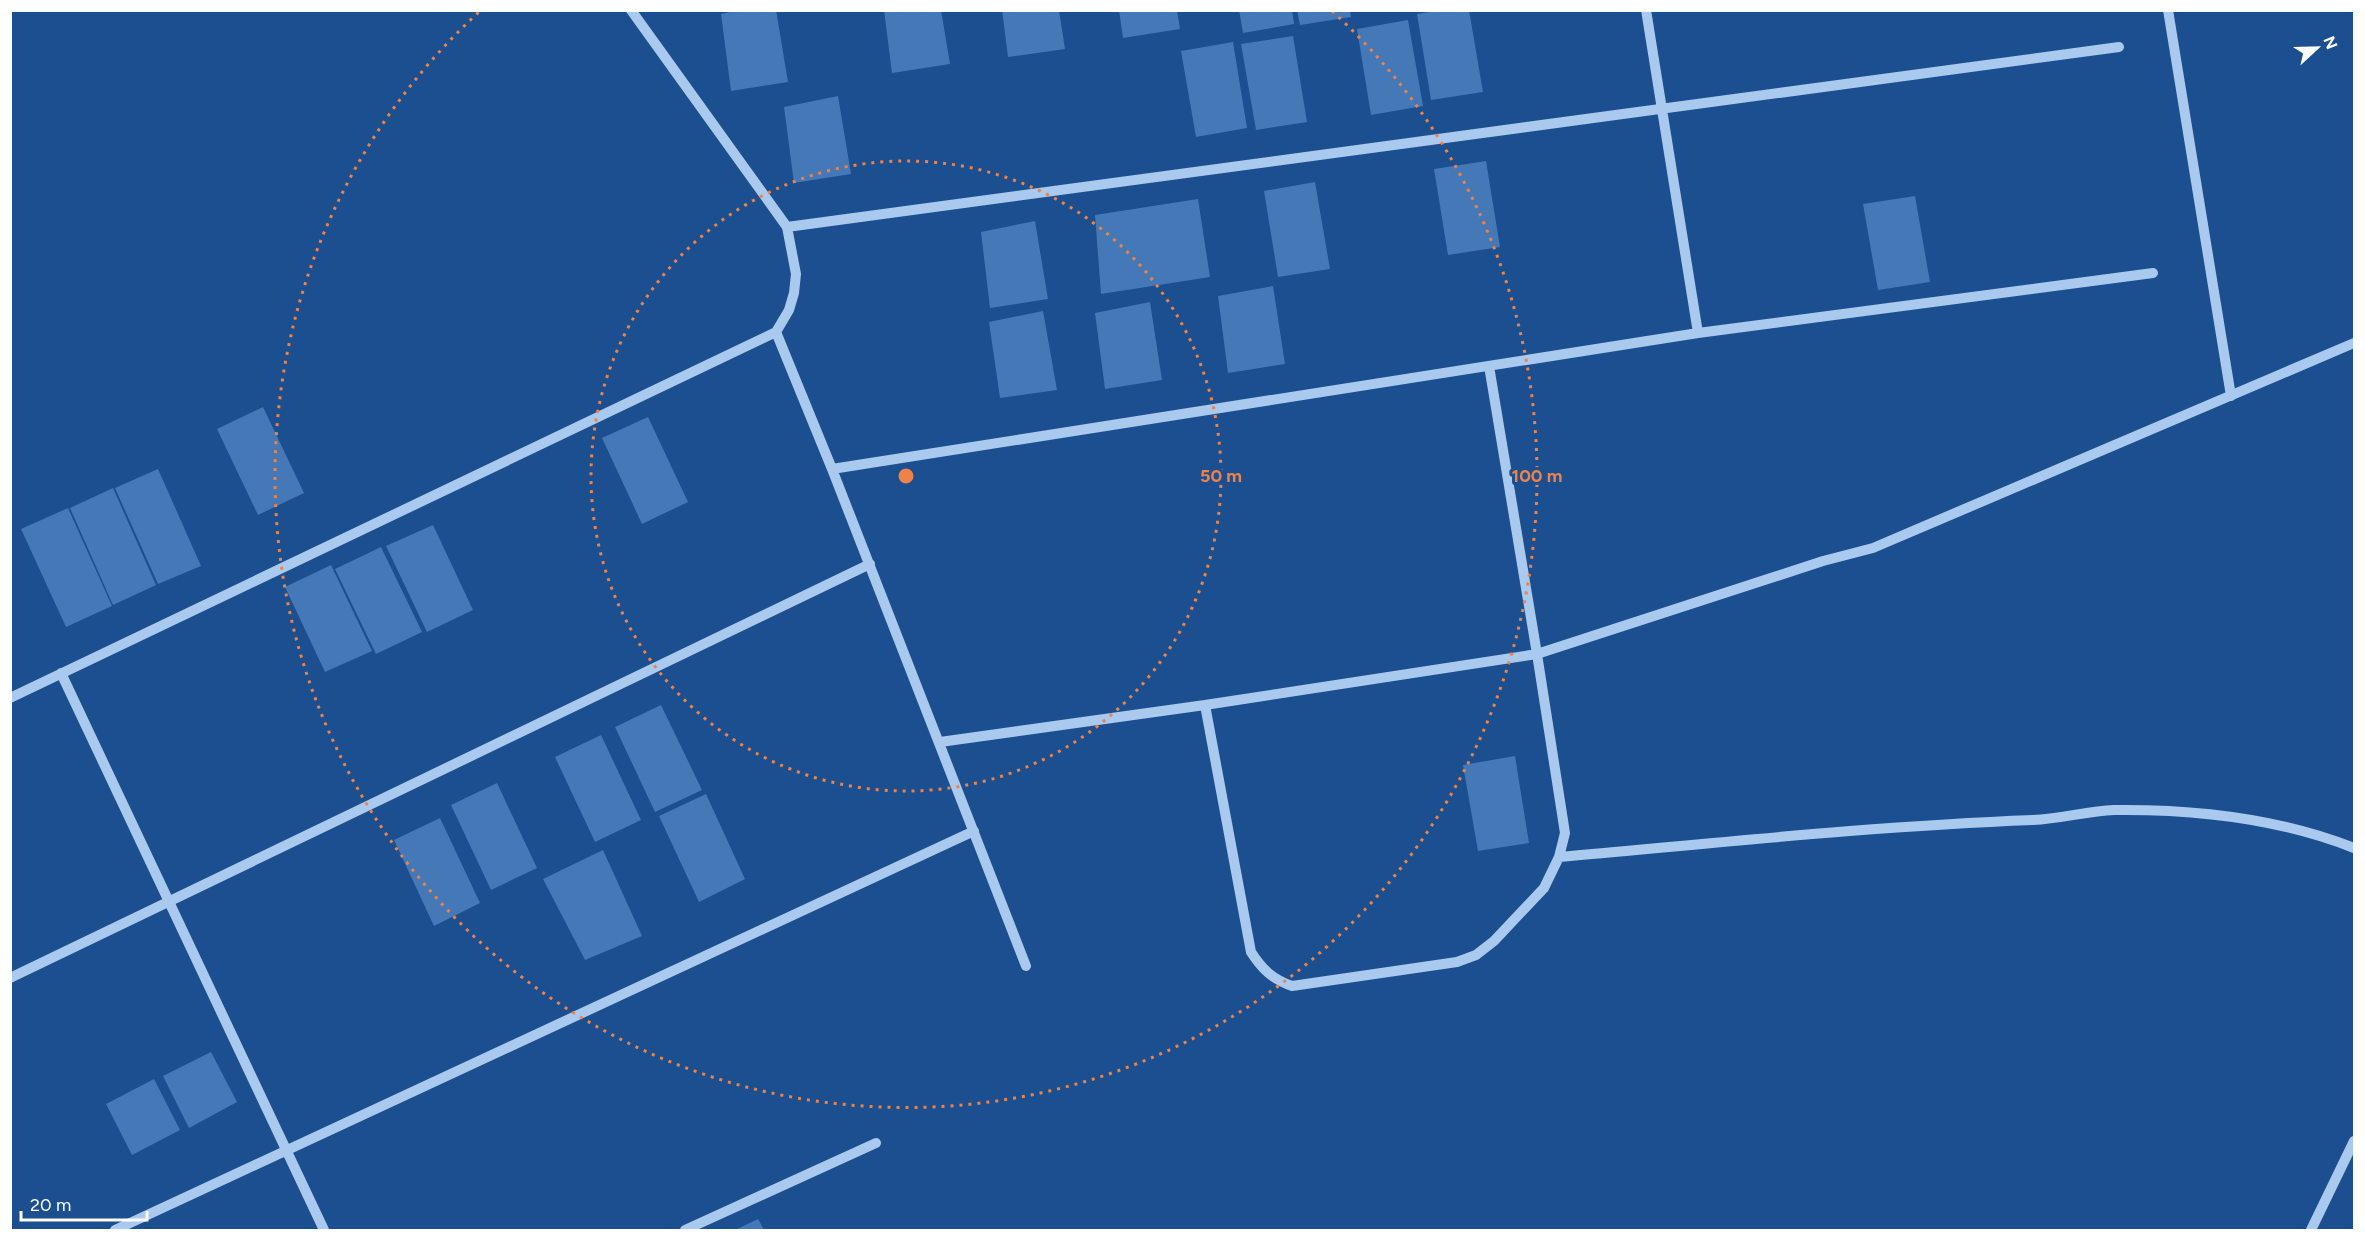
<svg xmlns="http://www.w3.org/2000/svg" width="2365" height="1241" font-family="Figtree,sans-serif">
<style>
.building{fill:#4478b7}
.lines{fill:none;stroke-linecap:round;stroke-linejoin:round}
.minor{stroke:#a9c9ee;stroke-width:10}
.ring{fill:none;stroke:#ee8249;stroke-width:3;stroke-dasharray:3 6}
.centre{fill:#ee8249;stroke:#1b4f8f;stroke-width:3}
.ring-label{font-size:18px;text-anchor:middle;font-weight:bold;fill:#ee8249;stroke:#1b4f8f;stroke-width:6;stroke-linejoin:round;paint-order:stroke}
</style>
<rect width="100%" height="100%" fill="#1b4f8f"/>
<path class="building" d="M739,10H776L788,82L731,91L721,14Z
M884,10H941L950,64L892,73Z
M1002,10H1059L1065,49L1008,57Z
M1119,10H1177L1180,29L1123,38Z
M1239,10H1292L1294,24L1243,33Z
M1297,10H1350L1351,17L1300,25Z
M1441,10H1469L1483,92L1431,100L1417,14Z
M1408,20L1423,106L1371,115L1357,29Z
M1293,36L1307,122L1256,130L1241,44Z
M1233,42L1247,128L1196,137L1181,51Z
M838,96L851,174L794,183L784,107Z
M1486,161L1500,247L1448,255L1434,169Z
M1315,182L1330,269L1278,277L1264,191Z
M1915,196L1930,282L1878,290L1863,204Z
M1198,199L1210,277L1101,294L1095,215Z
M1035,221L1048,299L990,308L981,232Z
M1273,286L1285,364L1228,373L1218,296Z
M1150,302L1162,380L1105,389L1095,313Z
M1043,311L1057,390L1000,398L989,322Z
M263,407L304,493L258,515L217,429Z
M648,417L688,502L642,524L602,438Z
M158,469L201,566L158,584L115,488Z
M113,488L156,585L113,605L70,508Z
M68,508L112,606L66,627L21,529Z
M433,525L473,610L427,632L386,546Z
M381,547L422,632L376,654L335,569Z
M331,565L372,651L325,672L285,587Z
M661,705L702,790L655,812L615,727Z
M601,735L641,820L595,842L555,757Z
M1515,756L1529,843L1478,851L1463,765Z
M497,783L537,868L491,890L451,805Z
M706,794L745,879L699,902L659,816Z
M440,818L480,903L434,926L394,840Z
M603,850L642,936L585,960L543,879Z
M211,1052L237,1102L189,1128L163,1076Z
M154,1079L180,1130L132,1155L106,1104Z
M758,1219L764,1230H735Z"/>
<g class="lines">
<path class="minor" d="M2168,10L2231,396
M787,227L2119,47
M776,332L832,469L1698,333L1646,10
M1698,333L2153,273
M832,469L1026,966
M61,673L324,1230
M10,698L776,332L789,310L794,293L796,274L787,227L631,10
M1205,705L1251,952C1262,969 1272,979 1292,986L1457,962L1476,955L1494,941L1544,888L1559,857L1565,833L1537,654L1823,561L1873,548L2354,343
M940,742L1205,705L1537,654L1489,366
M1559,857C1717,843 1875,826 2033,820C2061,819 2087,811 2114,810C2197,809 2278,818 2354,848
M10,978L870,564
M115,1230L974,831
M685,1230L876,1143
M2311,1230L2354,1141"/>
</g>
<g class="ring">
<circle cx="906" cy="476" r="315"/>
<path d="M1332 11A631 631 0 1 1 480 11"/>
</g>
<circle cx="906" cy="476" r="9" class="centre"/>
<g class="ring-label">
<text x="1221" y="482">50 m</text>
<text x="1537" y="482">100 m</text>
</g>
<rect width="2365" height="1241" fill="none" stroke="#ffffff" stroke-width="24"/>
<g transform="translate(2317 48) rotate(68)" stroke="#1b4f8f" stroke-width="4.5" paint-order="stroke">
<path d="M0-4.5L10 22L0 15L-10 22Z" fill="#ffffff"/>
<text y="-9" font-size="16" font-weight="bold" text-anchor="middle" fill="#ffffff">N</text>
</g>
<path d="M21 1211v9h126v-9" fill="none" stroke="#ffffff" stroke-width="3"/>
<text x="30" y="1211" font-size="18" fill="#ffffff" stroke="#1b4f8f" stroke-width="4.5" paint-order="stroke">20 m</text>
</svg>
